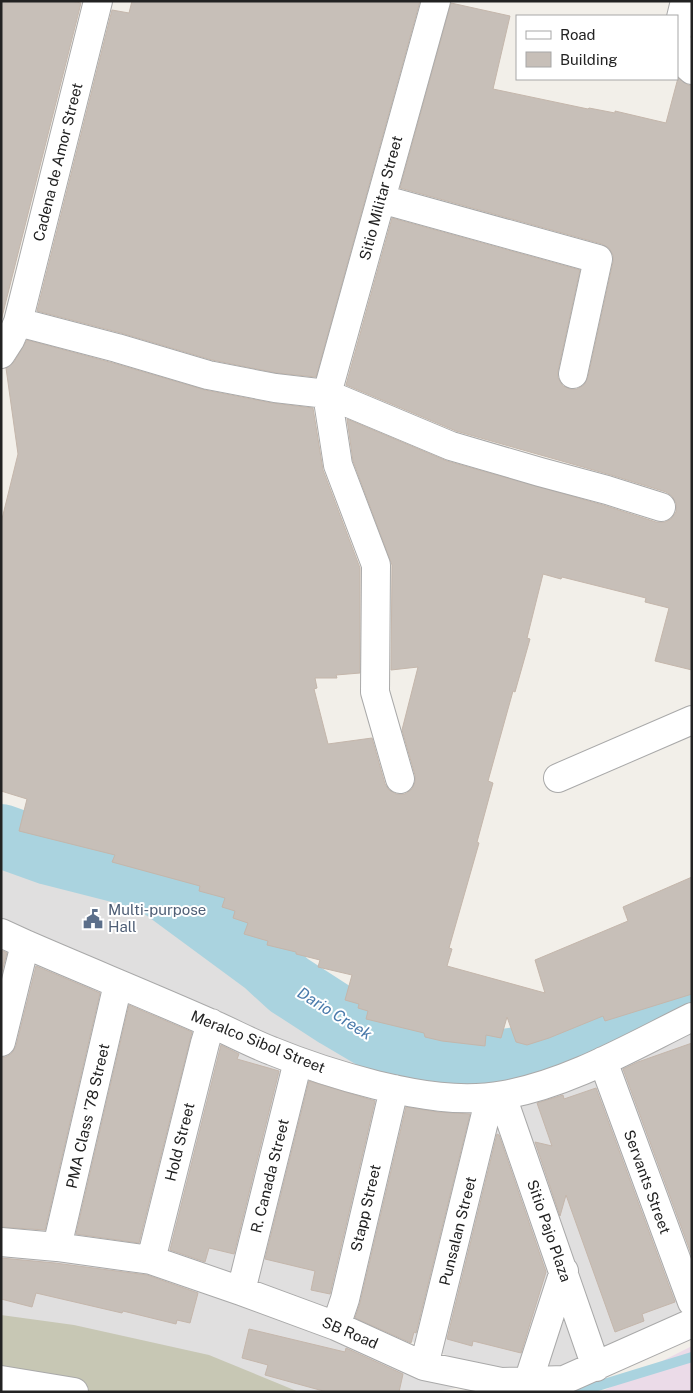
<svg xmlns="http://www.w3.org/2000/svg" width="693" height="1393" font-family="'Public Sans',sans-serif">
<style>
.residential{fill:#e0dfdf}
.industrial{fill:#ebdbe8}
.construction{fill:#c7c7b4}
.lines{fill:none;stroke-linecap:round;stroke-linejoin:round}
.stream{stroke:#aad3df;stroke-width:10}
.river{stroke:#aad3df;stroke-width:64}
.building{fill:#c7bfb8;stroke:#c4b6ab}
.minor-casing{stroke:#a9a9a9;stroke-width:30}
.minor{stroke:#fff;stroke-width:28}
.labels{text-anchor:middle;stroke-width:4;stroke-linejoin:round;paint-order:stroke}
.street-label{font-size:15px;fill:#222;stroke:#fff}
.service-label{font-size:15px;fill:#4e5e75;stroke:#fff;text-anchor:start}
.water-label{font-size:16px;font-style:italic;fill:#4a7aab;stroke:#fff}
</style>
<rect width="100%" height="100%" fill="#f2efe9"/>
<path class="residential" d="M1,844L24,851L162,912L246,967L318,1038L372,1059L512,1076L614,1040L692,1005V1335L533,1389L336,1312L176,1254L1,1228Z
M1,1245L145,1260L492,1380L437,1392H1Z"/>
<path class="industrial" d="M692,1346V1392H601Z"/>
<path class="construction" d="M1,1315L74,1325L209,1355L299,1392H1Z"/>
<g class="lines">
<path class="stream" d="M578,1392L692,1357"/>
<path class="river" d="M1,836L49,853L151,879L265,963L289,985L337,1016L403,1055L466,1066L525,1058L581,1048L648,1008L692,991"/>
</g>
<path class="building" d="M1,1H71L81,3L1,321Z
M132,1H420L316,377L277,373L212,360L121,333L37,311L112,10L129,13Z
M451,3L510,16L493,89L588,109L589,108L615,113V111L666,123L678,78L688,85H692V670L655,661L669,608L645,602L646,598L562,577L561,579L543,574L527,638L530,639L515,692L513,691L488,781L493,783L477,842L479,843L449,948L452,949L447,966L545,993L535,960L628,921L623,907L692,877V994L605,1021L603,1016L549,1038L527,1045L516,1042L507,1017L501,1038L486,1035L485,1046L442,1041L425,1037L424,1033L366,1019L368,1011L358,1008L359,1004L345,1000L352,975L318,967L320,960L296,954V952L267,945L268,941L244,934L248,923L233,918L235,911L222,907L225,898L199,891L200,886L112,862L115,855L19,831L27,799L1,791V523L18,454L6,368L14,362L27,340L113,363L205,390L272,403L313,408L323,470L360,568V673L336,675L337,678H315L317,688L314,689L328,744L372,738L385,784L389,790L396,794H405L412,789L415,782V775L402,730L418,667L391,670L392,565L353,461L347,419L447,461L603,505L656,522H665L671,519L676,512V503L672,496L666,492L611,475L456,431L346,385L392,218L580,270L558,371V378L563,386L570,389H577L584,385L588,377L613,262V255L609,248L602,244L400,188Z
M1,950L7,953L1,975Z
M36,966L100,993L45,1230L1,1227V1057H6L12,1053L16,1046Z
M129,1005L192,1032L139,1243L76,1234Z
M692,1043V1256L623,1069L638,1062Z
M221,1045L239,1054L237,1059L279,1071L234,1254L209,1248L205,1262L170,1250Z
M309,1081L375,1101L330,1294L311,1290L315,1271L265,1259Z
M596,1088L675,1302L642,1314L644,1321L615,1332L566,1195L560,1216L535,1142L552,1146L537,1103L563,1095L564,1099Z
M406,1107L438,1112L470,1114L416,1333L414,1332L411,1343L355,1318L360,1303Z
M497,1134L499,1135L546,1272L521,1353L473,1341L472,1346L447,1339Z
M1,1258L55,1263L147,1275L198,1293L190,1323L177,1320L176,1324L123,1311L122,1313L36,1293L32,1307L1,1299Z
M249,1329L345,1352L346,1348L403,1374L399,1392H327L265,1375L268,1365L242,1358Z"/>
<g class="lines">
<defs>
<path id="minor" d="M677,34L685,1
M677,40L683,62L692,70
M381,199L598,259L573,374
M18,322L117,348L208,375L275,388L327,394L451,446L540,472L607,490L661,507
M1,354L10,340L18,322L98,1
M558,778L692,720
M400,779L375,692L376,565L338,465L327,394L436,1
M1,933L25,944C87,971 149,996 210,1023C231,1032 251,1043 272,1051C306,1065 341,1076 376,1085C418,1095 461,1103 504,1095C570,1083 631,1047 692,1017
M1,1042L25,944
M603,1061L692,1302
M502,1096L596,1367
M1,1242L57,1247L151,1260L241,1291L336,1326L424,1366L501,1382L564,1380L692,1323
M57,1247L118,984
M151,1260L205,1043L211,1023
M241,1291L298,1061
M336,1326L345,1299L394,1089
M424,1366L490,1097
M1,1380L74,1392
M528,1382L564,1271"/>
</defs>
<use href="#minor" class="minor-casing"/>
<use href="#minor" class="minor"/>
</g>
<defs>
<symbol id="civic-bare" viewBox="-9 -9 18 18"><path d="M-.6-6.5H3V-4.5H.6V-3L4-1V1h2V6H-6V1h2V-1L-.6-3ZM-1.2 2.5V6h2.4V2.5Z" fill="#5c6f8a" stroke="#fff" stroke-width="2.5" paint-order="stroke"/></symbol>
</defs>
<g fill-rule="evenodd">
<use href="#civic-bare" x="79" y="905" width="28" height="28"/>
</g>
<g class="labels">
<g class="street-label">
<text transform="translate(58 162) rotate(-76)" y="5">Cadena de Amor Street</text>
<text transform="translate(381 198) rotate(-75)" y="5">Sitio Militar Street</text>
<text transform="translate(258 1042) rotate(22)" y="5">Meralco Sibol Street</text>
<text transform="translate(88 1116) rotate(-77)" y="5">PMA Class '78 Street</text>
<text transform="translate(180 1142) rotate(-76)" y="5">Hold Street</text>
<text transform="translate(270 1176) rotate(-76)" y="5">R. Canada Street</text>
<text transform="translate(647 1182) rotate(70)" y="5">Servants Street</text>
<text transform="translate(366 1208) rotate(-77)" y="5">Stapp Street</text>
<text transform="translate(458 1231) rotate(-76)" y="5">Punsalan Street</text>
<text transform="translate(549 1231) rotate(71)" y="5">Sitio Pajo Plaza</text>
<text transform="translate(350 1333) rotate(23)" y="5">SB Road</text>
</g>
<g class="service-label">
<text x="108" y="915">Multi-purpose<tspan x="108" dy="17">Hall</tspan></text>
</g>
<g class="water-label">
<text transform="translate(335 1013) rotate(32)" y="6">Dario Creek</text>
</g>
</g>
<rect width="693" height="1393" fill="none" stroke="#222222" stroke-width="5"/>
<rect x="516" y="15" width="162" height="65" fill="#ffffff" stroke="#a7a7a7"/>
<rect x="526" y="31" width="25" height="8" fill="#ffffff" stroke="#a7a7a7"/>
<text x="560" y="40" font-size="15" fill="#222222">Road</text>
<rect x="526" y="52" width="25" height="15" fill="#c7bfb8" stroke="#a7a7a7"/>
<text x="560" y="65" font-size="15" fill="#222222">Building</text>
</svg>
